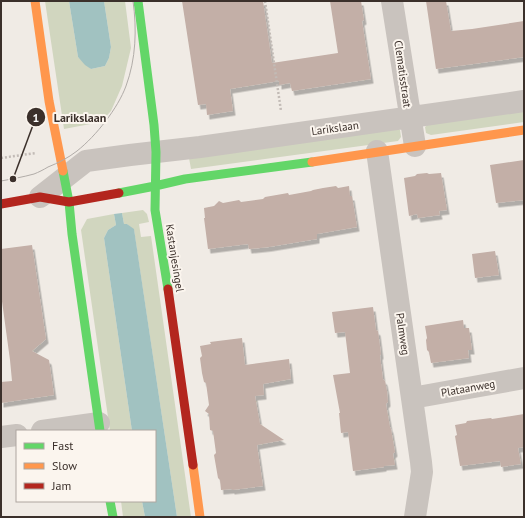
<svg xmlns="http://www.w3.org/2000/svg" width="525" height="518" font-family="'PT Sans',sans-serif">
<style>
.green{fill:#d1d6bf}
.water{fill:#a1c2c1}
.building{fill:#c3afa7;filter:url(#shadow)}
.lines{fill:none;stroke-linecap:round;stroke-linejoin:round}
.path{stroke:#c2bbb6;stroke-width:2.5;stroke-dasharray:2 2;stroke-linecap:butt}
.street{stroke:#c9c3be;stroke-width:22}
.fast{stroke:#63d668;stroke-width:9}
.slow{stroke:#ff974d;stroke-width:9}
.jam{stroke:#b3261e;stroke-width:9}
.tram{stroke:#b1aca8;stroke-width:1}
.labels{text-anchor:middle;stroke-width:4;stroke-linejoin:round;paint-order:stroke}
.street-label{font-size:11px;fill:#3b302b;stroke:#fbf5ee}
.leader{fill:none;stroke:#3b302b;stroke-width:1.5}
.callout-dot{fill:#3b302b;stroke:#fbf5ee;stroke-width:1.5}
.mark-label{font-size:12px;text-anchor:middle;font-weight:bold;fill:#fff}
.callout-label{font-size:12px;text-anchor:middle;font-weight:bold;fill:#3b302b;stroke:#fbf5ee;stroke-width:4;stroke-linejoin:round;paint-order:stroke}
</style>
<defs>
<filter id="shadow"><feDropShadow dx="2.5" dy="4.5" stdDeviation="0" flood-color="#0004"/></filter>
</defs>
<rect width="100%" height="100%" fill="#f0ebe5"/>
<path class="green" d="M45,1H69L78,57L91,69L105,66L109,58L111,47L104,1H125L131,48L122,86L111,111L101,122L64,129Z
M524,108V122L431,135L426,133L425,127L430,122Z
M397,127L400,130L401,137L398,141L191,169L189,158Z
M143,210L147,214L149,222L139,224L141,237L151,236L191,517H177L134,230L127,224H124L122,213Z
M114,214L116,225L108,230L104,238L132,431H110L81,230L87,219Z
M121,501H142L145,517H123Z"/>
<path class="water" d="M69,1H104L111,47L109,58L105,66L91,69L85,65L78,57Z
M122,213L124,224H127L134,229L177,517H145L142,501H155V431H132L104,238L108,230L116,225L114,214Z"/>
<path class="building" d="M182,1H263L272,63L338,53L330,1H361L364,20L362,21L371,79L292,91L290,83L279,85V81L230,89L233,111L207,115L206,104L198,105Z
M426,1H446L451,31L472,29L524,21V57L436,69Z
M524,160V200L496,203L490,165Z
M427,173L429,174L441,173L447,210L439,211L440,215L418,218L417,214L409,216L404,178L415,176L417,174Z
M336,186L338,188L349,186L350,196H352L357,227L317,234V239L269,247L249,249L248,244L208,249L204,218H205L204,208L214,206L219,201L223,203L239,200L241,202L263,199L265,197L288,193L289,195L311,191L313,190L323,188Z
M32,245L46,339L32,351L49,360L54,395L1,403V382L12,381L10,360L1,294V249Z
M495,251L499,275L475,278L472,254Z
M373,307L376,330L378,331L381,354L380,356L383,379L385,381L387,391L388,402L386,404L390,427L391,429L395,452L393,454L395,465L384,466V467L353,471L348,432L341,433L339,413H340L333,375L350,373L345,332L335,333L332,312Z
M463,320L464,328H469L472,350H468L469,358L431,363L429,352L427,350L426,340L427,338L425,326Z
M242,338L245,365L289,359L291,379L263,384L264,395L255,396L260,424L284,440L257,445L263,486L232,490V489L221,490L220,480L218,478L214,455L216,453L213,431L210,430L209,414L205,411L209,405L206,383L204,382L202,373L200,358L202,356L200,346L211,344L210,342Z
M524,414V447L518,448L521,464L501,467L500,461L460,466L455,436L457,435L455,425L466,423L467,421L491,418L492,419Z"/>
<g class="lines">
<path class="path" d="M265,1L281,111
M1,158L36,153"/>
<path class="street" d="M392,1L415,146
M377,151L421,462L422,472L415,517
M40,197L86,161L130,155L200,147L524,101
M412,398L524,378
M42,431L99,423
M1,437L17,435"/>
<path class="fast" d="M138,1L154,125L156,152L155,210L168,289
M63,171L69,202L72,234L100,431
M119,193L155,186L185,179L312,162
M110,501L113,517"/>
<path class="slow" d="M35,1L49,101L63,171
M312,162L524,130
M193,465L200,517"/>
<path class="jam" d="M1,204L40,197L69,202L119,193
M168,289L193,465"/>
<path class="tram" d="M1,181C12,179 23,177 34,174C39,172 43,170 48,167C58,163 68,158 77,151C96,136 118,108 126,86C136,59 137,29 133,1"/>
</g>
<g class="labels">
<g class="street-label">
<text transform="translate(403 74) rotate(82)" y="4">Clematisstraat</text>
<text transform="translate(335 128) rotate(-8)" y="4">Larikslaan</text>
<text transform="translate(175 258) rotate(81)" y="4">Kastanjesingel</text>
<text transform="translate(403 334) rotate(82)" y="4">Palmweg</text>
<text transform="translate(468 388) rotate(-10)" y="4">Plataanweg</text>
</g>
</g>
<path class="leader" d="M13 179L36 117"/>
<g class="callout-dot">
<circle cx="13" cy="179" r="4"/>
<circle cx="36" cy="117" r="10"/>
</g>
<g class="mark-label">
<text x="36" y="122">1</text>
</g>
<g class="callout-label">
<text x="80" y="122">Larikslaan</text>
</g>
<rect width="525" height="518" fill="none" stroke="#3b302b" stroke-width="4"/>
<rect x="16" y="430" width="140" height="72" fill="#fbf5ee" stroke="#aea6a0"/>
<rect x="24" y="443" width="20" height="6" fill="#63d668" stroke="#aea6a0"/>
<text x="52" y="450" font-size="12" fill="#3b302b">Fast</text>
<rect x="24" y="463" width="20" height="6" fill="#ff974d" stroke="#aea6a0"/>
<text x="52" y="470" font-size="12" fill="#3b302b">Slow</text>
<rect x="24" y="483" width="20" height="6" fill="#b3261e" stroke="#aea6a0"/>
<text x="52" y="490" font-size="12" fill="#3b302b">Jam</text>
</svg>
